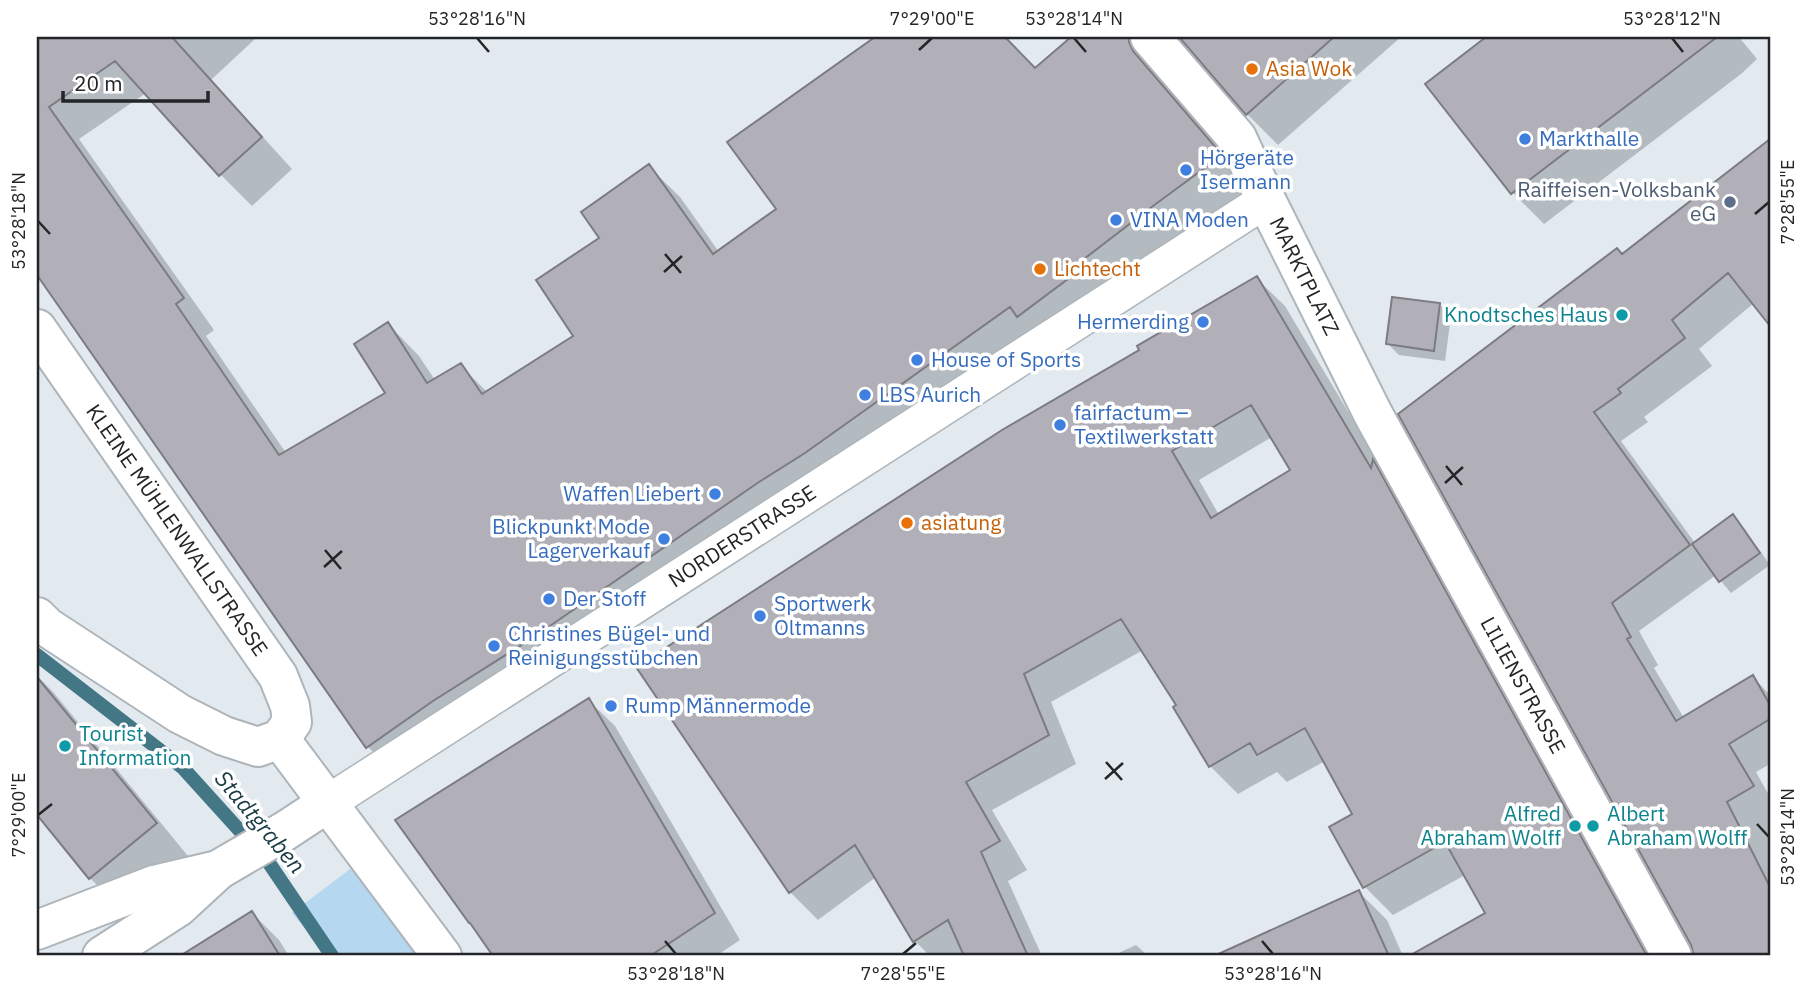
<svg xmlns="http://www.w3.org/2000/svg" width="1807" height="993" font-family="'IBM Plex Sans',sans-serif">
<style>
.green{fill:#b6d7f0}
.shadow{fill:#0003;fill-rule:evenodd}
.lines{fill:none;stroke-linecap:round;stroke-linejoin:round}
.stream{stroke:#447786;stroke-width:14}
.building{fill:#b1afb7;stroke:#7c7b82;stroke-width:2;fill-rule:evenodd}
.pedestrian-casing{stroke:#adb5ba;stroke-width:38}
.minor-casing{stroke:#adb5ba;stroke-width:42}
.pedestrian{stroke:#fff;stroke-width:35}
.minor{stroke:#fff;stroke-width:38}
.ticks{fill:none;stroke:#232528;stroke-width:2.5}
.food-dot{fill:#e8710a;stroke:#fff;stroke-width:2.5}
.shop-dot{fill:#3f7fe0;stroke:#fff;stroke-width:2.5}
.service-dot{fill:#5c6f8a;stroke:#fff;stroke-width:2.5}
.culture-dot{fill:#0f9aa8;stroke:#fff;stroke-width:2.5}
.labels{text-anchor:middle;stroke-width:7;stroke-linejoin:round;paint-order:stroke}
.food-label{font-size:21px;fill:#c56008;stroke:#fff;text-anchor:start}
.shop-label{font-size:21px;fill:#366cbe;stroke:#fff;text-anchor:start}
.service-label{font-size:21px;fill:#4e5e75;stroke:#fff;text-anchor:end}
.street-label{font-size:21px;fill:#232528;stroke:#fff}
.culture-label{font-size:21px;fill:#0d838f;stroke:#fff;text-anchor:end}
.water-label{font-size:23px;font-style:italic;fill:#163942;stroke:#fff}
.neatline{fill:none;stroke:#232528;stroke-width:2.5}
.ticks-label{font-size:18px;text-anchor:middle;fill:#232528}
</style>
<rect width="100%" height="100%" fill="#e2eaf0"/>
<path class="green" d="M358,863L426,956H329L292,913Z"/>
<path class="shadow" d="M37,37H257L211,80L292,169L252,206L220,174L146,93L79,139L214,330L206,336L286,453L388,394V324L419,356L435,380L460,365L488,393L576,336L602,238L648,166L680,197L719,252L779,210L730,142L878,37H1011L1007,40L1036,70L1073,37H1401L1278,145L1247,114L1190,47L1177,46L1159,75L1164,84L1249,183L1252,188L399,778L368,747L37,273Z
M1489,37H1739L1757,59L1741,74L1544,224L1512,192L1428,84Z
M1770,141V319L1754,303L1699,349L1712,366L1644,417L1648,422L1621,441L1695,543L1733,517L1744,528L1770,565L1731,593L1716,575L1639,631L1658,665L1654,668L1684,718L1753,677L1770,695V764L1756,772L1770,797V956H1695L1693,945L1400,414L1622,256Z
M1256,278L1285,306L1384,472L1658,956H1413L1488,914L1465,875L1393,915L1365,887L1354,815L1325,761L1287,782L1277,772L1238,794L1210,766L1179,706L1143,650L1051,702L1076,764L992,810L1027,870L1008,881L1042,956H966V955L963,956H930L915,941L876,877L818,920L790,892L1142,351ZM1272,437L1292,470L1219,515L1199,480Z
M1439,304L1451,316L1445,361L1399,355L1388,344Z
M37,676L54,693L188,856L122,910L90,878L37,813Z
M588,700L615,726L740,940L716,956H495L476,928Z
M1359,892L1387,920L1403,956H1247L1242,945Z
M252,913L279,940L289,956H183Z
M1136,945L1148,956H1112Z"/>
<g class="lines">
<path class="stream" d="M37,655L183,768L269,863L332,956"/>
</g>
<path class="building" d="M37,37H172L262,137L219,176L115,61L49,107L184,298L176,304L279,455L385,393L354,344L388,322L427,383L461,363L482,394L573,336L536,280L599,238L581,212L649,164L713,254L776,209L727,142L875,37H1005L1035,68L1071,37H1129V42L1133,51L1218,150L1221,156L1153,206L1084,259L1088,264L1017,317L1010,307L805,453L759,482L531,639L433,701L366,748L37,275Z
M1179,37H1334L1246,115Z
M1486,37H1717L1511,194L1425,84Z
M1770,139V326L1728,273L1672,320L1685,338L1618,389L1621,393L1594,412L1690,545L1612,603L1631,637L1627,639L1676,721L1753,675L1770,705V719L1729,744L1754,786L1727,802L1770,887V956H1694L1691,945L1398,414L1617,248L1622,254Z
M1257,276L1371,468L1373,459L1647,956H1409L1485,913L1445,842L1363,888L1329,827L1352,814L1305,728L1257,755L1250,743L1209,767L1173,707L1176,705L1121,619L1024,674L1049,735L966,782L1000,841L981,852L1028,956H964L948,920L913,942L855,845L789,893L636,667L1002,430L1139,350L1137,346ZM1251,405L1290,470L1211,518L1172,451Z
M1392,297L1440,303L1434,351L1386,344Z
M1733,514L1760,553L1719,582L1692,544Z
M37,677L157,823L89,879L37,815Z
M589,698L715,913L650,956H493L470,923H469L395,820Z
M1359,890L1389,956H1214Z
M252,911L280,956H180Z"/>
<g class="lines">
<defs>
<g id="pedestrian">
<path id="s1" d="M326,804L1266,200"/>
</g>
<g id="minor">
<path id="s2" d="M1150,37L1237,138L1266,200L1373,414L1672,956"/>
<path id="s3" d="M37,329L278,676L290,706L292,722L280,739L258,747L224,736L180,714L47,627L37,617"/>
<path d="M280,739L442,956"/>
<path d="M37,930L154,885L218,870L285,831L326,804"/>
<path d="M102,956L178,907L216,872"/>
</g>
</defs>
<use href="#pedestrian" class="pedestrian-casing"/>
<use href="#minor" class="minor-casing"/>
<use href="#pedestrian" class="pedestrian"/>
<use href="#minor" class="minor"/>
</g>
<path class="ticks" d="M477,38L489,52M1074,38L1086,52M1672,38L1683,52M919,50L932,38M1755,214L1769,202M38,221L50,234M665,254L681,273M664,272L682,256M1446,466L1462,485M1445,483L1463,467M325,550L341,569M324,567L342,551M1106,762L1122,780M1105,779L1123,763M38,815L52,804M1757,824L1769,837M665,941L676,954M1262,941L1273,954M903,954L916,943"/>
<g class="food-dot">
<circle cx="1252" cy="69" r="7"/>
<circle cx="1040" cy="269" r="7"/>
<circle cx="907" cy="523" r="7"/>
</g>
<g class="shop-dot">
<circle cx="1525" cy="139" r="7"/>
<circle cx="1186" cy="170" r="7"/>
<circle cx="1116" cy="220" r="7"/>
<circle cx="1203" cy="322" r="7"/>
<circle cx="917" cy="360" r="7"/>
<circle cx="865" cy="395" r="7"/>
<circle cx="1060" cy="425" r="7"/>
<circle cx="715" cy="494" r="7"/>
<circle cx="664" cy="539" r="7"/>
<circle cx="549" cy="599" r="7"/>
<circle cx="760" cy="616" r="7"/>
<circle cx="494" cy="646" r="7"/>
<circle cx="611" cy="706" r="7"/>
</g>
<circle class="service-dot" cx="1730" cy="202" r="7"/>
<g class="culture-dot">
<circle cx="1622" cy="315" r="7"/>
<circle cx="65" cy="746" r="7"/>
<circle cx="1575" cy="826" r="7"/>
<circle cx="1593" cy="826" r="7"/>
</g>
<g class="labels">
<g class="food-label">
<text x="1266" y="76">Asia Wok</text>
<text x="1054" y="276">Lichtecht</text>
<text x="921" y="530">asiatung</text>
</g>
<g class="shop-label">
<text x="1539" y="146">Markthalle</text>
<text x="1200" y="165">Hörgeräte<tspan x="1200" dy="24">Isermann</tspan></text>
<text x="1130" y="227">VINA Moden</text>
<text x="1189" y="329" text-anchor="end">Hermerding</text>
<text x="931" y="367">House of Sports</text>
<text x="879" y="402">LBS Aurich</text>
<text x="1074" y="420">fairfactum –<tspan x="1074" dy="24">Textilwerkstatt</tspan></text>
<text x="701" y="501" text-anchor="end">Waffen Liebert</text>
<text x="650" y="534" text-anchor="end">Blickpunkt Mode<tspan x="650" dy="24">Lagerverkauf</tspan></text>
<text x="563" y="606">Der Stoff</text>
<text x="774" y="611">Sportwerk<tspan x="774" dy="24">Oltmanns</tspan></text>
<text x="508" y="641">Christines Bügel- und<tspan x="508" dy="24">Reinigungsstübchen</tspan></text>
<text x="625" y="713">Rump Männermode</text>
</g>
<g class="service-label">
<text x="1716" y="197">Raiffeisen-Volksbank<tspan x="1716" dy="24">eG</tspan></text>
</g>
<g class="street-label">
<text dy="7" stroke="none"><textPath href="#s2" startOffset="287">MARKTPLATZ</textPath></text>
<text dy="7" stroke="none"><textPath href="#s3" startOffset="245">KLEINE MÜHLENWALLSTRASSE</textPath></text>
<text dy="7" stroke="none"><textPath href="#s1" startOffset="495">NORDERSTRASSE</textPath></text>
<text dy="7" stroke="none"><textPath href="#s2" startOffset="751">LILIENSTRASSE</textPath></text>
</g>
<g class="culture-label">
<text x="1608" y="322">Knodtsches Haus</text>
<text x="79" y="741" text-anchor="start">Tourist<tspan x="79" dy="24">Information</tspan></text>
<text x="1561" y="821">Alfred<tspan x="1561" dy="24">Abraham Wolff</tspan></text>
<text x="1607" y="821" text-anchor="start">Albert<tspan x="1607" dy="24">Abraham Wolff</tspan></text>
</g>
<g class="water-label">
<text transform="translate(260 822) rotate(50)" y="8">Stadtgraben</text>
</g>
</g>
<rect width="1807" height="993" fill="none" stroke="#ffffff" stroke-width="77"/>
<path d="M63 91v10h145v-10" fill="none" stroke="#232528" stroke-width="3.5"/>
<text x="74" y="91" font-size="21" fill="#232528" stroke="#ffffff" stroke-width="5" paint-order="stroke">20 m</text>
<rect x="38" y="38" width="1731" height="916" class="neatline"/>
<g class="ticks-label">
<text x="477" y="25">53°28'16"N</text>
<text x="932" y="25">7°29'00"E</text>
<text x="1074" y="25">53°28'14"N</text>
<text x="1672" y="25">53°28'12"N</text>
<text transform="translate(1788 202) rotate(-90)" y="6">7°28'55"E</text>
<text transform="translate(19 221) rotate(-90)" y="6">53°28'18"N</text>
<text transform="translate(19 815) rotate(-90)" y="6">7°29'00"E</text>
<text transform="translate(1788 837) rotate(-90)" y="6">53°28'14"N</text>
<text x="676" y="980">53°28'18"N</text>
<text x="903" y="980">7°28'55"E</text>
<text x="1273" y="980">53°28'16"N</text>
</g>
</svg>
